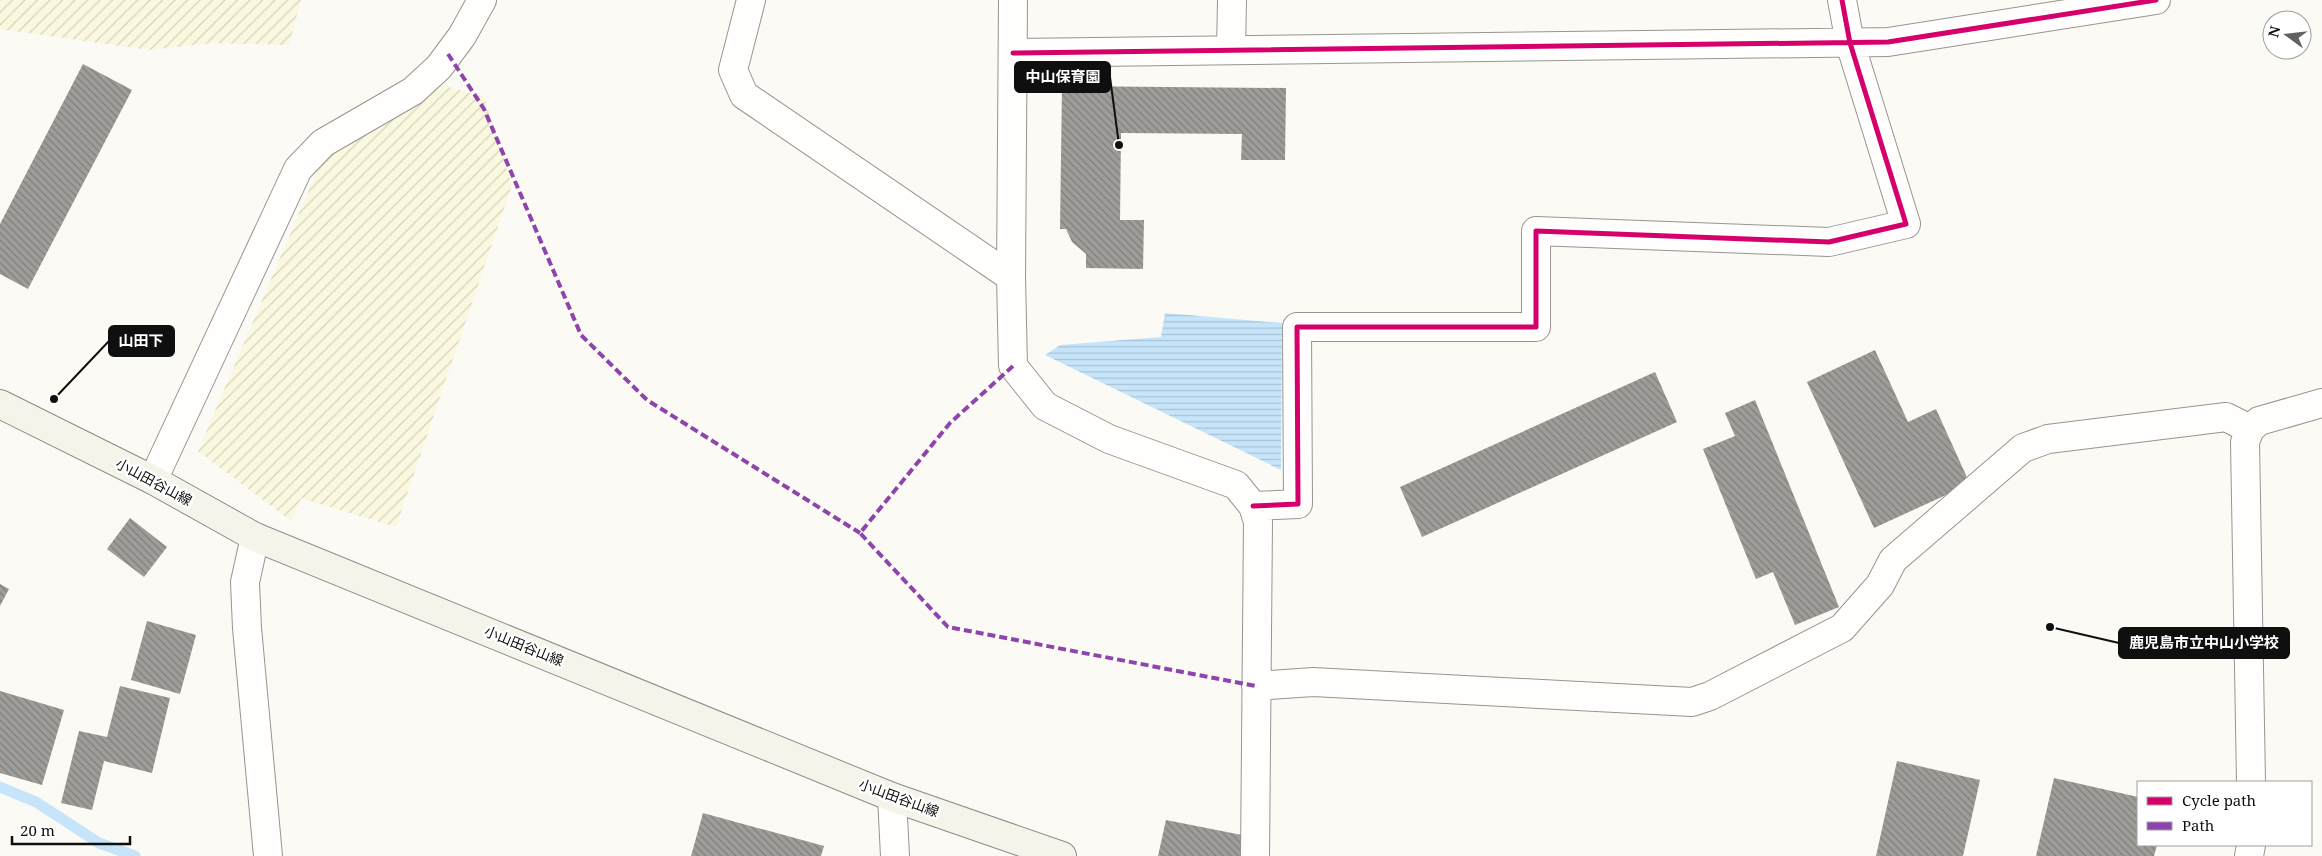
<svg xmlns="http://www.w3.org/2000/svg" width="2322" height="856" font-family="'Noto Serif','Noto Sans JP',serif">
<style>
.farmland{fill:url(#farmland-furrows)}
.water{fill:url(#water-rules)}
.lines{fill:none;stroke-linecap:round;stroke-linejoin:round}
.stream{stroke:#c6e5fa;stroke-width:11}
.building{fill:url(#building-back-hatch)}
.minor-casing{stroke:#969592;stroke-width:30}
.secondary-casing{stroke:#8c8b89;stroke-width:30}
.minor{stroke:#fffefd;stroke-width:28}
.secondary{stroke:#f5f4ea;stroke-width:28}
.quiet{stroke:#8e44ad;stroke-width:4;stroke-dasharray:8 4;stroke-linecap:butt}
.cycleway-casing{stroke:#fff;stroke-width:8}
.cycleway{stroke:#d6006c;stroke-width:5}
.labels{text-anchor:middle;stroke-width:5;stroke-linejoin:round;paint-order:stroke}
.street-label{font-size:14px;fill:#0f0f0f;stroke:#fff}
.leader{fill:none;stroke:#0f0f0f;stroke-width:2}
.callout-dot{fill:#0f0f0f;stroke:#fff;stroke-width:2}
.callout{fill:#0f0f0f;stroke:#0f0f0f;stroke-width:2}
.callout-label{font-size:15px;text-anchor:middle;font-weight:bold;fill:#fff}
</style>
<defs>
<pattern id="farmland-furrows" width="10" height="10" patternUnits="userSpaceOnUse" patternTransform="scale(1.25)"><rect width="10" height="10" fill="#faf8df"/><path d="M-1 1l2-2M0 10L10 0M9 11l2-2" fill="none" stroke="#d5d3be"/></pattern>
<pattern id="water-rules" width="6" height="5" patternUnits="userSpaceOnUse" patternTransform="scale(1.25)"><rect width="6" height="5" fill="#c6e5fa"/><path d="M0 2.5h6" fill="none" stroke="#a9c3d5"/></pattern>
<pattern id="building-back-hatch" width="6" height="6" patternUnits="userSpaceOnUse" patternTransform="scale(1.25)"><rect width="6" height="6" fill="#9f9d99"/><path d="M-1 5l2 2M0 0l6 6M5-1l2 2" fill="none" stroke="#807e7b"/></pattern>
</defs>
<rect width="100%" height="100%" fill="#fcfaf4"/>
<path class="farmland" d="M0,0H301L289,45L211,43L149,50L0,29Z
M441,85L484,97L512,185L396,527L301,498L291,521L198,451L323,157Z"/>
<path class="water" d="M1165,313L1282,323L1281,470L1045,355L1060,345L1161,337Z"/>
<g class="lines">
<path class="stream" d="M0,787L36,802L99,843L135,856"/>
</g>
<path class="building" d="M83,64L132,90L28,289L0,274V224Z
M1062,86L1286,88L1285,160H1241L1242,134L1121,133L1120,220H1144L1143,269L1086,268V254L1072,242L1066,229H1060Z
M1875,350L1908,422L1936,409L1970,484L1874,528L1807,382Z
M1655,372L1677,422L1422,537L1400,487Z
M1755,400L1839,607L1795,625L1773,572L1756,579L1703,449L1735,436L1725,413Z
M130,518L167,547L144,577L107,549Z
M0,584L9,589L0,606Z
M147,621L196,635L180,694L131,680Z
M120,686L170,698L152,773L104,761L92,810L61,803L79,731L107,737Z
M0,691L64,710L42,785L0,773Z
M1897,761L1980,780L1963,856H1876Z
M2054,778L2138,797V845H2157L2154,856H2036Z
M703,813L824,846L821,856H691Z
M1166,820L1247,836L1243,856H1158Z"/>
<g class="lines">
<defs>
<path id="minor" d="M751,0L733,70L744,95L1011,277
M1013,0L1011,277L1013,366L1045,406L1109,439L1236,485L1253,506L1258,522L1255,856
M1231,50L1232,0
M1013,53L1888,42L2156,0
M153,480L298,169L323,143L413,91L439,67L462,36L482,0
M1253,506L1298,504L1297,327H1536V231L1829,242L1906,224L1850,43L1842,0
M255,537L245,582L247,628L268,856
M1256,686L1313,682L1692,702L1710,696L1842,628L1880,585L1893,560L2023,448L2048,439L2226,417L2250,429
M2251,782L2245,442L2250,429L2259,421L2322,403
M892,797L895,856
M2249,856L2251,845"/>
<path id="secondary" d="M0,404L153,480L255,537L892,797L1062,856"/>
</defs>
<use href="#minor" class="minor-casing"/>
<use href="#secondary" class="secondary-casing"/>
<use href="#minor" class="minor"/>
<use href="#secondary" class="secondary"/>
<path class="quiet" d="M448,54L484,109L581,335L647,400L860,533
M1013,366L950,423L860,533L948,627L1256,686"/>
<defs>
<path id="cycleway" d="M1013,53L1888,42L2156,0
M1253,506L1298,504L1297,327H1536V231L1829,242L1906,224L1850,43L1842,0"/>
</defs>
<use href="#cycleway" class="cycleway-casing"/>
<use href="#cycleway" class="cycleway"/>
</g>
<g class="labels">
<g class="street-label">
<text transform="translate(154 482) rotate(28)" y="5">小山田谷山線</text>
<text transform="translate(524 646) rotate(22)" y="5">小山田谷山線</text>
<text transform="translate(899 798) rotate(20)" y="5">小山田谷山線</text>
</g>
</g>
<path class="leader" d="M1119 145L1110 77M54 399L109 341M2050 627L2119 643"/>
<g class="callout-dot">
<circle cx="1119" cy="145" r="5"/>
<circle cx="54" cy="399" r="5"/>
<circle cx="2050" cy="627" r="5"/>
</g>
<g class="callout">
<rect x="1015" y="62" width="95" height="30" rx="5"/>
<rect x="109" y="326" width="65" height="30" rx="5"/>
<rect x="2119" y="628" width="170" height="30" rx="5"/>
</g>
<g class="callout-label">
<text x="1063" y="82">中山保育園</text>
<text x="141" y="346">山田下</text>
<text x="2204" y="648">鹿児島市立中山小学校</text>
</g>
<rect x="2137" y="781" width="175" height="65" fill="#ffffff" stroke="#9f9f9f"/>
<rect x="2147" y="797" width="25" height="8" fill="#d6006c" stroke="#9f9f9f"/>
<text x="2182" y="806" font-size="15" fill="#0f0f0f">Cycle path</text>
<rect x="2147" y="822" width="25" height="8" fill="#8e44ad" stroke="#9f9f9f"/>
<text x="2182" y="831" font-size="15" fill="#0f0f0f">Path</text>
<g transform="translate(2287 35) rotate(285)"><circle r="24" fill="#ffffff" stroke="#9f9f9f"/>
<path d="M0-4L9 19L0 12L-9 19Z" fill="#62615f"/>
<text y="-8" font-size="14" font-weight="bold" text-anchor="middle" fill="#0f0f0f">N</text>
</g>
<path d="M12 836v8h118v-8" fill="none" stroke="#0f0f0f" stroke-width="2.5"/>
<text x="20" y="836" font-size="15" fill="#0f0f0f" stroke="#ffffff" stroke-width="4" paint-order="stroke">20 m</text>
</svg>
